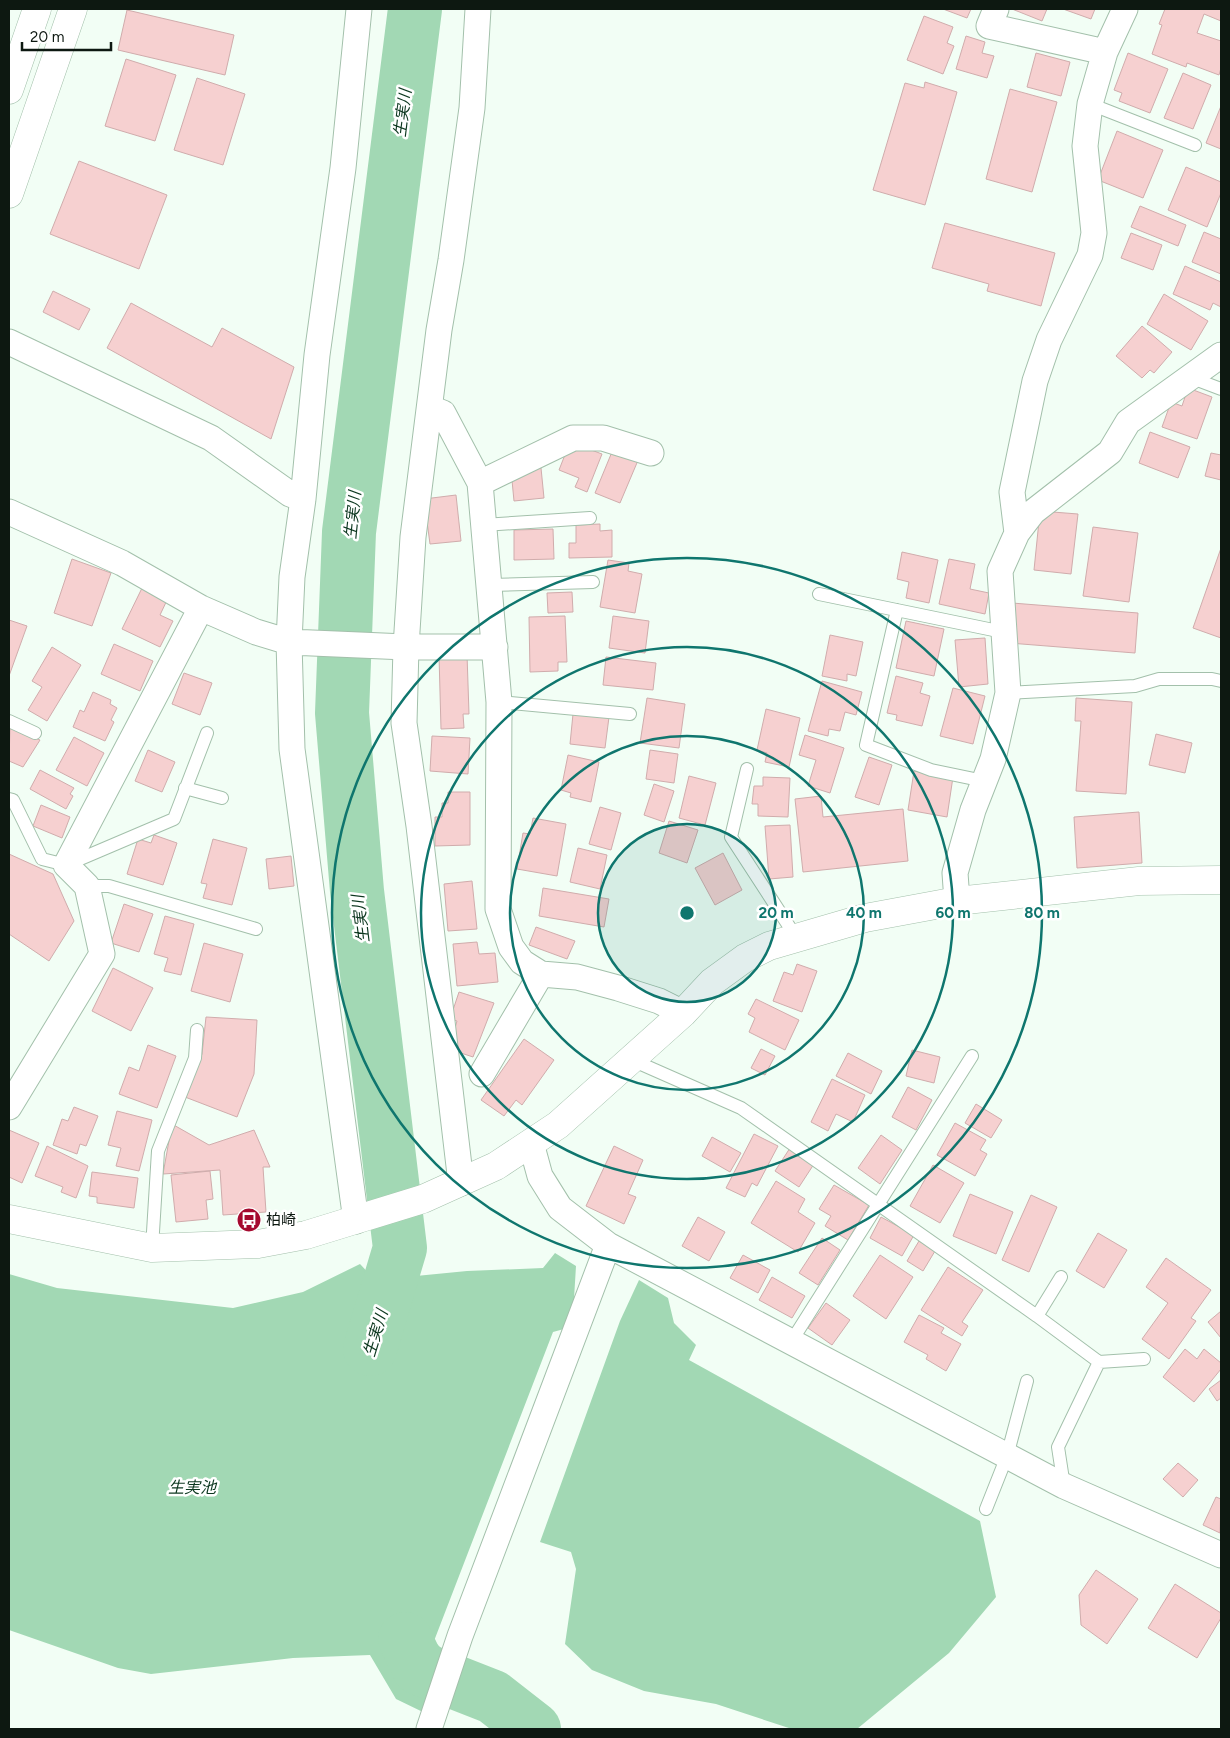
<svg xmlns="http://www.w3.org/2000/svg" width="1230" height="1738" font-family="Figtree,'Noto Sans JP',sans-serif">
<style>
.water{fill:#a2d8b4}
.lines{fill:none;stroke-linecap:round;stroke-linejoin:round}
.river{stroke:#a2d8b4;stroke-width:54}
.building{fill:#f6d0d0;stroke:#d0acac}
.service-casing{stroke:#a3c0ab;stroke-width:14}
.minor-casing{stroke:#a3c0ab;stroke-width:27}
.tertiary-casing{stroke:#a3c0ab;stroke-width:29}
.service{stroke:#fff;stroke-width:12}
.minor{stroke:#fff;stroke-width:25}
.tertiary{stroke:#fff;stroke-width:28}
.ring{fill:none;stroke:#0f766e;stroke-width:2.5}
.labels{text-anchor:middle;stroke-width:5;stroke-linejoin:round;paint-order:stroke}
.poi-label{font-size:15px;fill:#0d1811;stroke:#fff;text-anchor:start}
.water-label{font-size:16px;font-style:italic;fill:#0b361e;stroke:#fff}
.centre{fill:#0f766e;stroke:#fff;stroke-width:2.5}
.ring-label{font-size:15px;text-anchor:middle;font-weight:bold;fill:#0f766e;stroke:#fff;stroke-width:5;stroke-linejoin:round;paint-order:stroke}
</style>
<rect width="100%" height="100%" fill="#f2fef5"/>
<path class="water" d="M555,1253L576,1266L574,1299L564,1329L553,1332L434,1641L449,1656L427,1714L396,1699L370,1655L293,1658L151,1674L118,1668L9,1630V1274L57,1288L233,1308L303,1292L360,1264L375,1280L467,1271L543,1268Z
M639,1280L668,1298L674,1323L696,1345L689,1360L980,1521L996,1597L949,1653L857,1729H792L716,1704L644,1691L592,1670L565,1644L576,1569L571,1552L540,1542L620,1321Z"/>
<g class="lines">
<path class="river" d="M370,1349L400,1248L357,891L342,713L349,532L415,9
M405,1639L419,1668L493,1697L534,1729"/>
</g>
<path class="building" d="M943,9H971L967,18Z
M1012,9H1047L1042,21Z
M1063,9H1095L1091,19Z
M1165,9H1221V21L1204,14L1197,33L1221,41V68L1219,75L1187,63L1186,67L1152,54L1162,25L1159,24Z
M127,10L234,35L225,75L118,50Z
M924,16L953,27L947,43L954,46L943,74L907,60Z
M966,36L985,42L982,53L994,56L987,78L956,69Z
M1036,53L1070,62L1061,96L1027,87Z
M1128,53L1168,69L1150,113L1119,101L1122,93L1114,90Z
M126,59L176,75L155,141L105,126Z
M1183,73L1211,85L1193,129L1164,118Z
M197,78L245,94L223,165L174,150Z
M925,82L957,92L925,205L873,190L905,83L924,88Z
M1010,89L1057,102L1032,192L986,179Z
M1221,106V149L1206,143Z
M1117,131L1163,150L1143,198L1098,180Z
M79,161L167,195L139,269L50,234Z
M1186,167L1221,182V193L1207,227L1168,210Z
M1140,206L1186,225L1178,246L1131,227Z
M945,223L1055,253L1041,306L987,291L989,284L932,268Z
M1204,232L1221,239V274L1192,262Z
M1131,233L1162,245L1153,270L1121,258Z
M1185,266L1221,282V307L1213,303L1210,310L1173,294Z
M53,291L90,309L79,330L43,312Z
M1164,294L1208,321L1191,350L1147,324Z
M131,303L212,347L222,328L294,367L271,439L107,348Z
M1142,326L1172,352L1154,373L1150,370L1142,378L1116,356Z
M1188,388L1212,397L1197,439L1162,427L1171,402L1182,406Z
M1150,432L1190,447L1178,478L1139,463Z
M570,442L602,454L587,492L575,487L579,478L559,470Z
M614,447L639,458L620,503L595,493Z
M1211,453L1221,455V480L1205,476Z
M541,468L544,498L514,501L511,470Z
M456,495L461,541L430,544L424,499Z
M1040,511L1078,514L1071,574L1034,570Z
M600,524V531L612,530V557L569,558V543H576V525Z
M1093,527L1138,533L1129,602L1083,596Z
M553,529L554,559L514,560V530Z
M1221,548V638L1193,628Z
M902,552L938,560L929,603L906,598L909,582L897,579Z
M72,559L111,573L92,626L54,613Z
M949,559L975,564L970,589L989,593L985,614L939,604Z
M608,560L629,563L628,571L642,574L635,613L600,607Z
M143,586L168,598L160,615L173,621L160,647L122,629Z
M572,592L573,612L548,613L547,593Z
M1012,603L1138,613L1135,653L1009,643Z
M565,616L567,662H558V671L530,672L529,617Z
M613,616L649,621L645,653L609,648Z
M9,620L27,626L9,676Z
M906,621L944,629L934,676L896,668Z
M830,635L863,642L856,676L847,674V681L822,676Z
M985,638L988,684L959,687L955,640Z
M114,644L153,661L140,691L101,674Z
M52,647L81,665L47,721L28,710L42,687L32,681Z
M467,654L469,714H463L464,728L441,729L439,655Z
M606,657L656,663L653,690L603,685Z
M184,673L212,683L200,715L172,704Z
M896,676L923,683L920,693L930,696L922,726L896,720L897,715L887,713Z
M822,681L862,692L856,715L845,712L840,731L829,729L828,736L808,731Z
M953,688L985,696L973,744L940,736Z
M93,692L111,700L110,704L117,708L111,720L114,722L105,741L73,727L80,710L84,712Z
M647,698L685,704L679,748L640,743Z
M1076,698L1132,702L1126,794L1076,791L1081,721H1075Z
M766,709L800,718L789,767L765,762L767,753L757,750Z
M573,714L609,717L605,748L570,744Z
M10,727L40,740L23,767L9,761Z
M1156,734L1192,743L1185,773L1149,765Z
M805,735L844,748L830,793L808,786L816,760L799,755Z
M432,736L470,738L468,774L430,771Z
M74,737L104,753L87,786L56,770Z
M148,750L175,762L162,792L135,781Z
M650,750L678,754L674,783L646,779Z
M568,755L599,762L591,802L570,797L571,793L561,790Z
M869,757L892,765L879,805L855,797Z
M40,770L74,788L70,794L73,796L66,809L30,789Z
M914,771L953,777L947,817L908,810Z
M689,776L716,783L705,825L679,818Z
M763,777L790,778L788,817L758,816V804H752L754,786H763Z
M654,784L674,791L664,822L644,815Z
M448,792H470V845L435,846V817H442V803H448Z
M821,796L823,817L903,809L908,861L803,872L795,799Z
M41,805L70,817L62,838L33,826Z
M600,807L621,813L611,850L589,844Z
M1139,812L1142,863L1077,868L1074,817Z
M533,818L566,824L557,876L517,869L523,833L530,834Z
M669,821L698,830L687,863L659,853Z
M790,825L793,877L769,879L765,826Z
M154,835L177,843L163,885L127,874L138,839L151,843Z
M213,839L247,848L232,905L203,898L207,884L201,883Z
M578,848L607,855L600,889L570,882Z
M723,853L742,890L715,905L695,868Z
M9,854L53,874L74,921L49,961L9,934Z
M291,856L294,886L269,889L266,859Z
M472,881L477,929L448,931L444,884Z
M543,888L609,899L604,927L539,916Z
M124,904L153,914L139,952L111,943Z
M165,916L194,924L181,975L164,971L168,958L154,954Z
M536,927L575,941L567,959L529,945Z
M477,942L479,954L495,953L498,982L457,986L453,944Z
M204,943L243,954L230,1002L191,991Z
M797,964L817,971L802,1012L773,1001L784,972L793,975Z
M113,968L153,988L131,1031L92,1011Z
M459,992L494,1003L473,1057L449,1049L457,1021L450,1019Z
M756,999L799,1020L785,1050L749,1032L755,1018L748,1014Z
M206,1017L257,1020L254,1074L237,1117L185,1097L202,1054Z
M524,1039L554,1060L522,1105L516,1100L504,1116L481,1100Z
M148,1045L176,1056L157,1108L119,1094L129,1067L139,1071Z
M761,1049L775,1056L765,1075L751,1068Z
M912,1050L940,1057L934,1083L906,1076Z
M848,1053L882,1071L871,1094L836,1076Z
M832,1079L865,1095L853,1122L836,1114L828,1131L811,1122Z
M908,1087L932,1100L916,1130L892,1117Z
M976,1104L1002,1120L991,1138L965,1123Z
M74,1107L98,1116L86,1146L80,1144L77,1154L53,1145L62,1119L68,1121Z
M117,1111L152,1120L139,1171L116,1166L121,1148L108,1145Z
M955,1123L986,1140L980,1150L987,1154L975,1176L937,1155Z
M172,1124L209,1145L254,1130L270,1167H263L266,1212L223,1215L220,1170L163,1174Z
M9,1130L39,1143L22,1183L9,1177Z
M754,1134L778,1146L757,1186L752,1183L745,1197L726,1188Z
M881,1135L902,1150L880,1184L858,1168Z
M712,1137L741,1153L730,1172L702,1156Z
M47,1146L88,1166L76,1198L61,1192L63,1187L35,1176Z
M614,1146L643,1160L628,1194L636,1197L624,1224L586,1206Z
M790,1148L814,1164L799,1187L775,1171Z
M933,1165L964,1183L940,1223L910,1206Z
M210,1171L213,1199L206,1200L208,1219L176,1222L171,1175Z
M92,1172L138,1178L134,1208L97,1203V1197L89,1196Z
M776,1181L805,1199L798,1212L815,1223L798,1252L751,1223Z
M834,1185L869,1205L848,1240L825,1226L831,1216L819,1209Z
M970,1194L1013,1212L996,1254L953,1236Z
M1031,1195L1057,1207L1029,1272L1002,1260Z
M698,1217L725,1232L709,1261L682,1246Z
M881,1217L914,1235L902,1256L870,1238Z
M1098,1233L1127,1250L1104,1288L1076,1271Z
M822,1238L840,1250L818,1285L799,1273Z
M919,1241L935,1251L923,1271L907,1261Z
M743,1255L770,1270L758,1293L730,1278Z
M880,1255L913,1277L886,1319L853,1296Z
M1166,1258L1211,1290L1191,1318L1196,1321L1169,1359L1142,1339L1168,1303L1146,1287Z
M948,1267L983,1290L962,1322L968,1326L962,1336L921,1310Z
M772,1277L805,1296L792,1318L759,1300Z
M826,1303L850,1320L832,1345L808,1328Z
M1221,1311V1338L1208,1322Z
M919,1315L944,1328L941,1333L961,1344L946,1371L926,1359L928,1355L904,1342Z
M1185,1349L1197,1359L1204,1349L1221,1363V1369L1194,1402L1163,1377Z
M1221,1380V1398L1217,1401L1209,1389Z
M1178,1463L1198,1480L1183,1497L1163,1479Z
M1216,1497L1221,1499L1220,1533L1203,1525Z
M1096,1570L1138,1599L1107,1644L1081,1625L1079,1595Z
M1175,1584L1221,1613V1618L1197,1658L1148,1628Z"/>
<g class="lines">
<defs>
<path id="service" d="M1090,104L1195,145
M1192,378L1221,389
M483,525L590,518
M489,585L593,582
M819,594L1003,632
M897,610L866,745L931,770L984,781
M1008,693L1135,686L1159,679H1212L1221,681
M499,702L630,714
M9,721L35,733
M747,769L731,837L796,937
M185,788L222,798
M9,799L13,800L42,859L66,865L174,819L207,733
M87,886H109L256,929
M632,1060L741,1108L1037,1316L1099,1362
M152,1248L158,1151L195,1058L197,1030
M1037,1316L1061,1277
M791,1342L972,1056
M1064,1486L1058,1447L1099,1362L1144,1359
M986,1509L1007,1456L1027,1381"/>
<path id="minor" d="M996,9L989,26L1105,52
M9,342L211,438L290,494L303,499
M430,408L443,413L480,483L499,702L498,909L511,947L522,962L541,974L577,977L618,988L659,1001L683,1013
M480,483L573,438H603L651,453
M9,512L122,563L201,608L256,632L289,642L406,647H495
M1017,533L1012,492L1035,381L1049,340L1090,255L1094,233L1085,146L1090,104L1105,52L1125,9
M957,901L955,873L973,810L993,759L1008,693L1000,571L1017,533L1033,512L1110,452L1128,422L1221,355
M482,1074L541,974
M9,1107L102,954L87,886L66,865L201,608
M531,1143L540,1176L560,1208L608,1245L1064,1486L1221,1555
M461,1183L419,826L404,723L406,647L413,537L439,330L451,260L472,108L478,9
M356,1221L292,749L289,642L292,577L303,499L317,355L343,168L359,9
M429,1729L460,1636L608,1245"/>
<path id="tertiary" d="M9,90L37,9
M9,194L73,9
M9,1219L152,1248L258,1244L306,1235L423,1199L496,1166L558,1125L683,1013L712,982L745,958L769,946L865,918L957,901L1139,881L1221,880"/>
</defs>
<use href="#service" class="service-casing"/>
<use href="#minor" class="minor-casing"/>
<use href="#tertiary" class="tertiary-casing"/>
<use href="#service" class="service"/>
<use href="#minor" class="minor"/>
<use href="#tertiary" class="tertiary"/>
</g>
<circle cx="687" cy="913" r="89" fill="#0f766e" fill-opacity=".12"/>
<g class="ring">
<circle cx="687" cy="913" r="89"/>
<circle cx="687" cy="913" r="177"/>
<circle cx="687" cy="913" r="266"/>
<circle cx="687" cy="913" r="355"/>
</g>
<defs>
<symbol id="bus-disc" viewBox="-11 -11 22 22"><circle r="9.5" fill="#a50a2f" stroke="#fff"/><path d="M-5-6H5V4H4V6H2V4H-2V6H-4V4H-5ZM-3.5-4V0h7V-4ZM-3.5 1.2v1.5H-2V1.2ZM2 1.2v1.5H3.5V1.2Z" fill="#fff"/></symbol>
</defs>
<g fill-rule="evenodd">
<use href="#bus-disc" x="235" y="1206" width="28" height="28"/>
</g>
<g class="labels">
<g class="poi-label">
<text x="266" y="1225">柏崎</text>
</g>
<g class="water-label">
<text transform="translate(402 113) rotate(-83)" y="6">生実川</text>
<text transform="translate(352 515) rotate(-84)" y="6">生実川</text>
<text transform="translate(360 919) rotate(-97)" y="6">生実川</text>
<text transform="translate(375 1333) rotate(-73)" y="6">生実川</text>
<text x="192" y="1493">生実池</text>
</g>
</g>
<circle cx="687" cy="913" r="8" class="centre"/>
<g class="ring-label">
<text x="776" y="918">20 m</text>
<text x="864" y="918">40 m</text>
<text x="953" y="918">60 m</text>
<text x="1042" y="918">80 m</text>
</g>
<rect width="1230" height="1738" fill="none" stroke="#0d1811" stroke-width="20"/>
<path d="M22 42v8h89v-8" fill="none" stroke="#0d1811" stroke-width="2.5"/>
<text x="30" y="42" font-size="15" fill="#0d1811" stroke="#ffffff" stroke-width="4" paint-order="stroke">20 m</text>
</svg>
